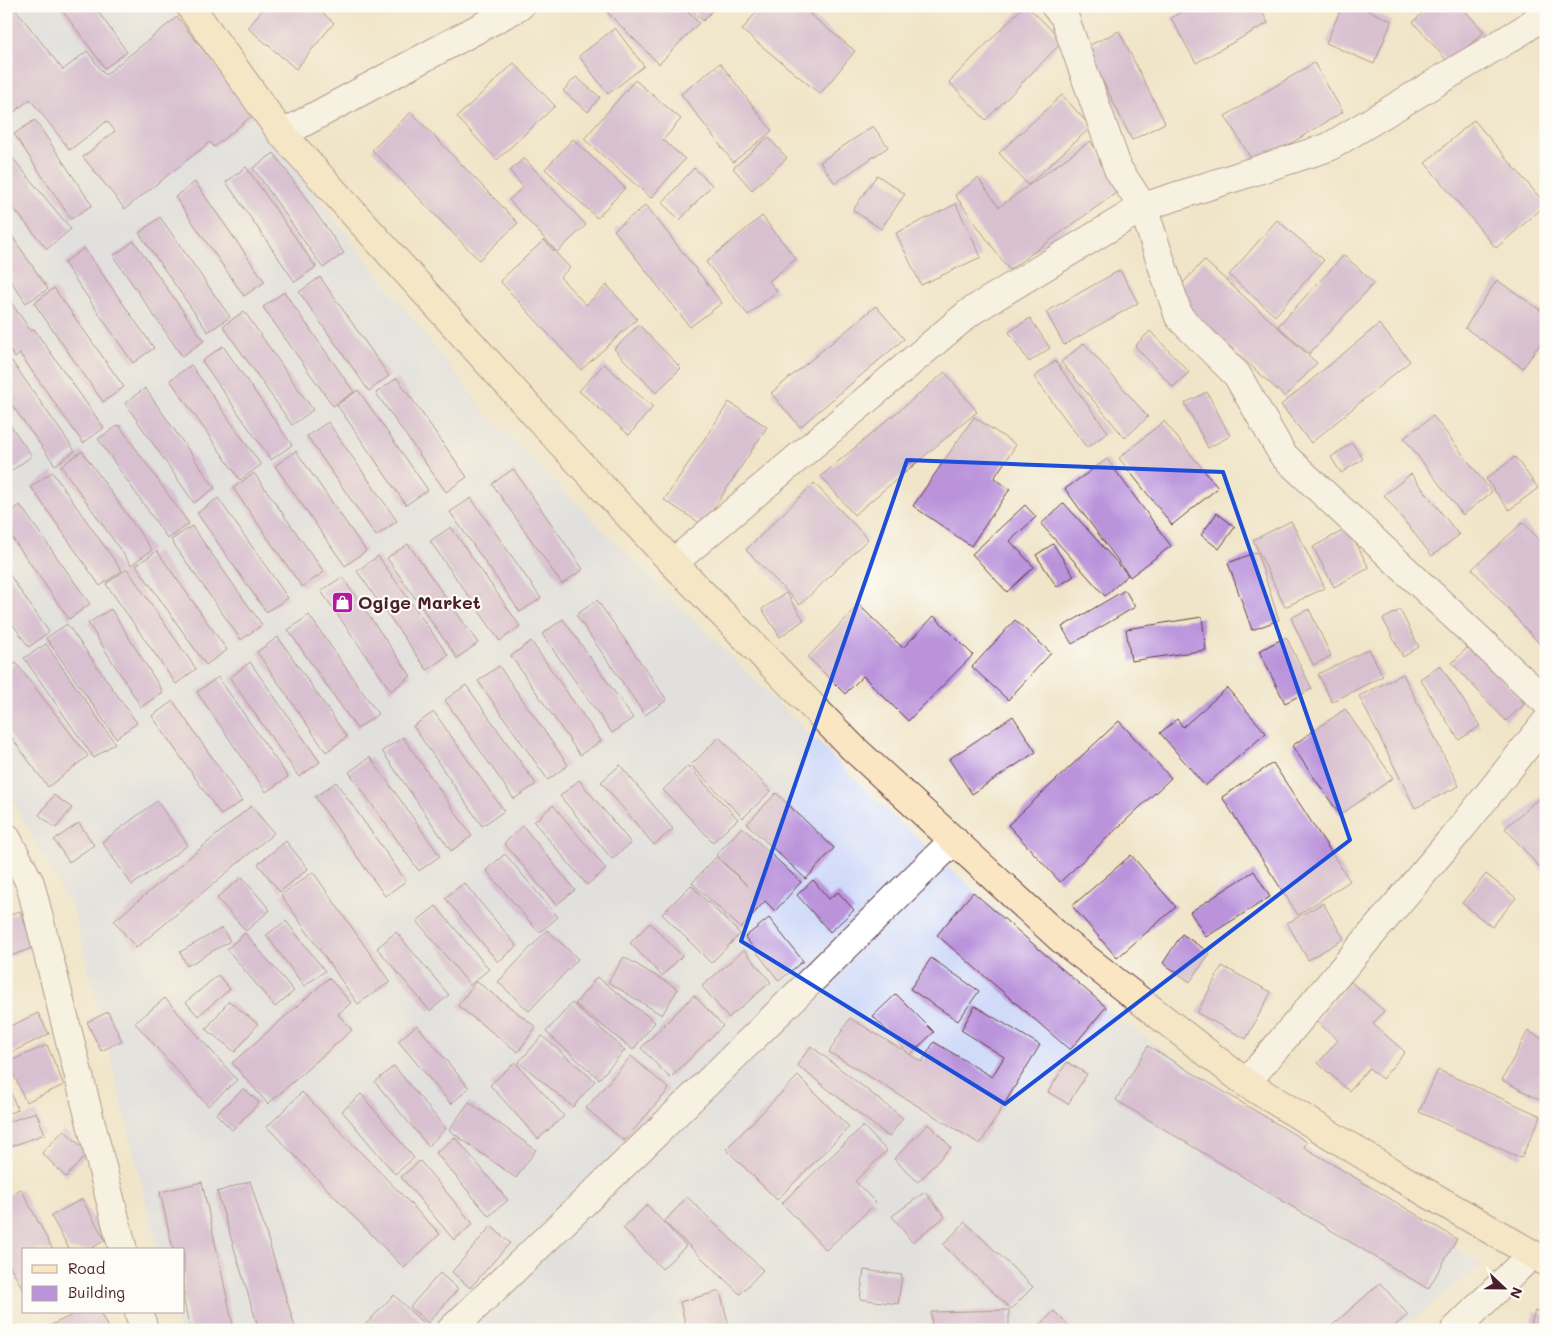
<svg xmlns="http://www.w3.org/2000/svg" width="1552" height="1336" font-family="Mali,sans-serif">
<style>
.built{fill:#d0daf9}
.building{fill:#ba93db}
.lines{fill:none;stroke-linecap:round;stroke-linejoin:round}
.street-casing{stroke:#633d43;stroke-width:30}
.secondary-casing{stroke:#633d43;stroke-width:30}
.street{stroke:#fff;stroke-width:28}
.secondary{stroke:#fbe6c4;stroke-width:28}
.marked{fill:none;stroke:#1d4ed8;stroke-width:4;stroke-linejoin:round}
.labels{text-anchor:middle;stroke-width:4.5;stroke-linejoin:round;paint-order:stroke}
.poi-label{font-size:18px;font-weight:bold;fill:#4a1f2b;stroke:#fdfcf7;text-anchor:start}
</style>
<rect width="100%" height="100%" fill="#fdfcf7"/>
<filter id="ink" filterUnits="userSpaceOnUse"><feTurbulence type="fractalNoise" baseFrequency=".02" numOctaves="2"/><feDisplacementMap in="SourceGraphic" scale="10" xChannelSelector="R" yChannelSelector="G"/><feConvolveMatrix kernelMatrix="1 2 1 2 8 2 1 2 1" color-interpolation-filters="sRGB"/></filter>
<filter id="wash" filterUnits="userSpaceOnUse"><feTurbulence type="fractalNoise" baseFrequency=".0096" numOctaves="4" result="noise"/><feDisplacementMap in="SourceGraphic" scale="20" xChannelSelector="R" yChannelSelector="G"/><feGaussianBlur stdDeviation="1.12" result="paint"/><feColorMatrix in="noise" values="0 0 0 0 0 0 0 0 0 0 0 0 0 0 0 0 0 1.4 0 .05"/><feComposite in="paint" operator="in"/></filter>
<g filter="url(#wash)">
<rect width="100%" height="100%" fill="#f0e5c9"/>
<path class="built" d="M6,6H168L490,418L887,811L1108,1012L1481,1265L1400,1330H178L174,1312H184V1250H158L75,915L6,788Z"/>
<g id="blocks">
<path class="building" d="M6,6H13L63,70L87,51L105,75L177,17L254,114L214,147L210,142L125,209L83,157L115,131L107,121L70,150L30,99L6,119Z
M59,6H94L127,52L105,68Z
M265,6H315L334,23L296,69L248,28Z
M601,6H682L699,23L659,64Z
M687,6H716L703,21Z
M761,6H800L855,51L820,94L742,30Z
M1024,6H1027L1063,41L986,120L949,82Z
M1192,6H1259L1268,23L1196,63L1171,18Z
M1342,6H1358L1392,21L1374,64L1326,43Z
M1430,6H1461L1484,32L1449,63L1413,22Z
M615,28L644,66L608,94L579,56Z
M1119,31L1165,123L1132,140L1086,47Z
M514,63L555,106L497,160L457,117Z
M720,63L772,131L733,162L681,94Z
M1314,63L1343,112L1255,165L1225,116Z
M576,77L600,97L588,112L563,91Z
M635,80L681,119L663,140L685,159L651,198L584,139Z
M1062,95L1091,127L1028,185L999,153Z
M411,112L518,223L479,260L372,150Z
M35,120L92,205L71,219L14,134Z
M1474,120L1546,205L1496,248L1425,163Z
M873,126L888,147L835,183L820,162Z
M768,137L787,158L752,190L733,168Z
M573,139L625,188L597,218L545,169Z
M1090,141L1123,188L1009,270L955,195L978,178L999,207Z
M6,150L71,229L47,249L6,199Z
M274,153L344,253L323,268L253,168Z
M524,158L586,225L557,252L509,200L523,187L510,171Z
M246,167L316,267L295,282L226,182Z
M694,168L712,185L680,220L662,203Z
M877,175L905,194L881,229L853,210Z
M195,182L265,282L244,296L175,197Z
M956,204L981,257L921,285L896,233Z
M646,205L722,303L690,327L614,230Z
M762,216L796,259L769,281L777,291L748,315L706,262Z
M160,217L230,317L208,332L139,233Z
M1277,220L1324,260L1275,316L1229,275Z
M6,227L48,289L26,303L6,274Z
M544,240L570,268L560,277L586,305L607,285L637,319L581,370L500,281Z
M134,241L204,341L182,356L113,256Z
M84,248L154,348L133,363L64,263Z
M1344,255L1374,283L1309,354L1278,326Z
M1204,260L1317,363L1285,397L1173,294Z
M1120,270L1138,303L1064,345L1046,312Z
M320,277L389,376L369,391L299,292Z
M1497,280L1546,314V335L1523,368L1465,328Z
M54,288L124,387L103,402L34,303Z
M284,292L354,392L333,406L263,307Z
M6,295L31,331L34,329L104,428L83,443L20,354L15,358L6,345Z
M876,306L904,339L800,427L771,393Z
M244,311L313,410L292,425L223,326Z
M1030,318L1050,348L1029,362L1009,332Z
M1379,324L1410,361L1311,443L1281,405Z
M639,325L681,368L656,393L614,349Z
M1150,331L1189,372L1173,387L1135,346Z
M1084,343L1148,417L1125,438L1061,362Z
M223,346L292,445L271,460L202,361Z
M6,353L75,451L55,465L6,397Z
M1055,361L1108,432L1087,448L1034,377Z
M604,364L653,407L629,435L579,391Z
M191,365L261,465L240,480L170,380Z
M945,372L977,412L854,515L821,476Z
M397,378L467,477L446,492L376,393Z
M145,388L215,488L194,503L125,403Z
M358,390L428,490L406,505L337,405Z
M1207,392L1230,436L1208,448L1185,403Z
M729,402L767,427L703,525L664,500Z
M1433,416L1492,492L1463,515L1404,438Z
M974,417L1016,445L994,478L1010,489L971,546L913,506Z
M6,419L32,456L11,471L6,463Z
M1164,421L1218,488L1172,525L1119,458Z
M328,422L397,521L376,536L307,436Z
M119,425L189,524L168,539L98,439Z
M1352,443L1363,459L1341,473L1331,457Z
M82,451L152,550L131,565L61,466Z
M296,451L366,551L345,566L275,466Z
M1515,457L1538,488L1509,510L1486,479Z
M1107,459L1171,546L1130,577L1065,489Z
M513,469L583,569L562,584L492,484Z
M52,472L122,571L100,586L31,487Z
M254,473L324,572L302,587L233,488Z
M1411,474L1459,535L1432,556L1384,495Z
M814,483L868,539L800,605L746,550Z
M218,498L288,598L266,612L197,513Z
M471,498L541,598L520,612L450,512Z
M1064,503L1128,575L1105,596L1041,524Z
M20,505L90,604L69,619L6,529V515Z
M1025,505L1036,517L1010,541L1034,567L1007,592L972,554Z
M1217,513L1235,527L1219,549L1201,535Z
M1291,521L1325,588L1285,607L1253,540Z
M1523,522L1546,547V651L1472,569Z
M192,526L262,625L241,640L171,540Z
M451,527L520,626L500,641L430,541Z
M1348,528L1369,568L1334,587L1313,547Z
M408,544L478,643L457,658L387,558Z
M1053,544L1074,576L1057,587L1036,555Z
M157,551L227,650L206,665L136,565Z
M1257,552L1279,620L1252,630L1228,563Z
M378,556L448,655L427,670L357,571Z
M127,569L196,669L176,684L106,584Z
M6,570L49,632L29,647L6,615Z
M342,577L411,676L391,691L321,591Z
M1125,590L1135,607L1072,644L1062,627Z
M786,593L804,620L780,637L762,609Z
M597,600L667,700L645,715L576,615Z
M859,605L903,648L934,616L973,655L908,721L863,676L845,694L808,657Z
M111,609L163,692L141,707L88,623Z
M1309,609L1331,656L1313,665L1291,618Z
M1400,610L1419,647L1403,657L1383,619Z
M309,615L378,714L357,729L288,630Z
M1202,617L1206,650L1131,661L1126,629Z
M563,619L633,718L612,733L542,634Z
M1015,620L1051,653L1008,700L972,667Z
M67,624L137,723L116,738L46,638Z
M278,637L347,737L326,752L257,652Z
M1286,637L1312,689L1285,703L1259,651Z
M531,641L601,741L580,755L511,656Z
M46,644L115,743L94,758L24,658Z
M1470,645L1525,704L1506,721L1452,663Z
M1369,649L1383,676L1332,702L1318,674Z
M250,662L320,762L299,777L230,678Z
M16,663L88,756L48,787L6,730V670Z
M1440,665L1480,726L1459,740L1420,679Z
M499,666L568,765L548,780L478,681Z
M1403,674L1459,786L1415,808L1359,696Z
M218,677L288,777L266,792L197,692Z
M466,685L536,784L514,799L445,700Z
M1227,688L1266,733L1205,786L1160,733L1177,719L1183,727Z
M173,701L242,801L221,815L152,716Z
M1345,709L1393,778L1340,815L1292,746Z
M434,712L504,811L482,826L413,726Z
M1013,716L1036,752L972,794L949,759Z
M1119,721L1171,778L1060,882L1008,825Z
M403,737L472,836L451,851L382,751Z
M719,737L771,791L743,818L691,765Z
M370,757L440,856L419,871L349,772Z
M1273,763L1350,881L1298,915L1222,797Z
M620,765L673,829L654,845L601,782Z
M688,766L738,819L713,842L663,790Z
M579,780L631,843L612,859L560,796Z
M336,782L406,881L385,896L315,797Z
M1546,792V875L1505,828Z
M776,793L834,848L806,879L747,824Z
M54,795L72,808L56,828L39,815Z
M157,801L188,845L132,885L102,842Z
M553,805L606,869L587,885L534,822Z
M251,806L274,833L136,948L114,921Z
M79,823L94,845L69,862L54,840Z
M523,826L575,890L556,905L504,843Z
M742,827L801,882L775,911L765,901L741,928L692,883L716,857L748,886L716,855Z
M286,841L308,869L280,892L258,864Z
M505,854L558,917L539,933L486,870Z
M1131,855L1176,907L1117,958L1072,906Z
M1254,871L1270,897L1206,937L1190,912Z
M313,872L390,982L358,1004L281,895Z
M1486,874L1516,898L1492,927L1462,903Z
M242,877L270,910L246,931L217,898Z
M813,880L829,899L838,892L854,910L830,932L797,895Z
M464,883L517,946L498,962L445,898Z
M691,885L740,934L711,963L662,914Z
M973,892L1106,1007L1070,1050L937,935Z
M1323,903L1344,939L1308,960L1287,923Z
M436,906L489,969L470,985L417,921Z
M20,911L34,947L6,958V917Z
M769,918L803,961L779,981L745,937Z
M286,921L325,971L304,986L266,935Z
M650,923L682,956L662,976L630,943Z
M222,928L230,941L187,966L180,952Z
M547,930L578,959L529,1011L498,982Z
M396,932L449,995L430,1011L377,948Z
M245,933L294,991L275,1007L227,949Z
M1182,934L1210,953L1190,982L1163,963Z
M744,950L771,982L728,1018L702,986Z
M624,957L678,989L662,1015L608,982Z
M931,958L979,991L958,1021L910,989Z
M1222,966L1271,992L1246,1039L1197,1013Z
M218,975L230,989L198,1016L186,1002Z
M597,977L655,1022L633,1050L575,1004Z
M329,978L351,1003L338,1014L352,1030L268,1104L232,1063Z
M476,981L536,1027L518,1052L458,1006Z
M1351,982L1384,1011L1373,1024L1405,1052L1382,1079L1369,1068L1349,1091L1318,1063L1338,1040L1316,1021Z
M896,994L934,1032L910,1055L873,1016Z
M694,995L723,1026L670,1078L641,1048Z
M165,998L237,1080L208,1106L135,1023Z
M229,1001L258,1024L235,1052L206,1029Z
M572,1003L625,1050L599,1079L546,1032Z
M975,1006L1040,1045L980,1144L829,1052L850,1018L922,1062L934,1042L992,1077L1004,1057L961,1030Z
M108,1012L122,1041L101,1051L87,1022Z
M38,1013L49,1034L6,1055V1028Z
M417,1025L469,1088L451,1104L398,1041Z
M1528,1031L1546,1041V1089L1540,1100L1502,1080Z
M542,1036L595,1081L573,1107L519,1062Z
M47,1045L64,1085L26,1102L8,1062Z
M811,1046L903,1118L889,1137L797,1065Z
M1148,1046L1307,1142L1304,1147L1457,1239L1428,1289L1116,1100Z
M631,1056L669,1089L624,1141L586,1108Z
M515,1062L564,1116L538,1139L490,1085Z
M1067,1062L1087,1074L1068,1104L1048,1092Z
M394,1066L446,1129L428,1146L375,1082Z
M1438,1070L1541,1116L1521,1158L1419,1112Z
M798,1076L849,1127L777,1200L726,1149Z
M6,1082L18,1110L6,1114Z
M244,1088L259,1103L232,1130L216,1114Z
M302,1092L440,1234L404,1268L267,1127Z
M361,1094L414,1158L395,1174L342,1111Z
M469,1102L536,1150L516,1178L449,1130Z
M36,1112L45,1134L6,1148V1123Z
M928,1124L951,1147L918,1182L894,1159Z
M863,1126L887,1151L855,1181L876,1203L826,1250L782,1203Z
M64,1130L88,1153L66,1177L42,1153Z
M455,1137L508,1200L489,1216L436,1153Z
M420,1161L473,1224L454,1240L401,1177Z
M250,1181L296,1330H259L217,1192Z
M202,1182L234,1330H190L184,1301V1250H173L160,1192Z
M21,1189L53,1250H24V1291L6,1259V1197Z
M925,1192L945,1217L912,1242L892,1216Z
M687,1197L763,1270L740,1294L664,1222Z
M82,1199L105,1240L89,1250H70L51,1216Z
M647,1205L686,1246L662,1269L623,1228Z
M965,1222L1033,1287L1011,1309L943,1245Z
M491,1226L510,1243L470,1288L452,1272Z
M864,1270L902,1275L898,1304L860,1299Z
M440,1273L458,1289L428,1323L410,1307Z
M1380,1283L1408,1315L1390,1330H1327Z
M720,1291L730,1330H687L680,1302Z
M394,1295L423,1323L416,1330H360Z
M1009,1310V1330H932L931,1312Z
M1054,1311L1073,1330H1036Z
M1535,1311L1546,1315V1330H1529Z
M79,1312H100L109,1330H51L49,1326Z"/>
</g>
</g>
<g filter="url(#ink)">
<use href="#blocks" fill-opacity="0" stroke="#633d43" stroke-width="1"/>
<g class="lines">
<defs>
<path id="street" d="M1055,6L1064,16L1118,169L1143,207L1179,317L1237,375L1283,455L1546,702
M282,134L520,6
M673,563L970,312L1143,207L1329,147L1523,30L1546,13
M6,837L30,883L123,1250
M1246,1083L1463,826L1546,722
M139,1312L144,1330
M451,1330L640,1149L954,840
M1455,1330L1531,1255"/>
<path id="secondary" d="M190,6L282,134L560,442L673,563L852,747L1061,939L1246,1083L1396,1175L1546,1262"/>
</defs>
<use href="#street" class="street-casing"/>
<use href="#secondary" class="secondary-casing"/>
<use href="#street" class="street"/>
<use href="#secondary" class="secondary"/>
</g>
</g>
<path d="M0 0H1552V1336H0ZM907,460L1223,472L1350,840L1005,1104L741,941Z" fill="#f0e5c9" fill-opacity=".55" fill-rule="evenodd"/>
<path class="marked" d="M907,460L1223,472L1350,840L1005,1104L741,941Z"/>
<defs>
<symbol id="shop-square" viewBox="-11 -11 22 22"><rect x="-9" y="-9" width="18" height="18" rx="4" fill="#b5179e" stroke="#fdfcf7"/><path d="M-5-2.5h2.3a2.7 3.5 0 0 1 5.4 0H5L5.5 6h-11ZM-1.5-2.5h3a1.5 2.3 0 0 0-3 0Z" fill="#fff"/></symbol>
</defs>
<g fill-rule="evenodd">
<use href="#shop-square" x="330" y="590" width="25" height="25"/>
</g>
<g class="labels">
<g class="poi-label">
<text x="358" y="609">Ogige Market</text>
</g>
</g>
<rect width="1552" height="1336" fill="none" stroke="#fdfcf7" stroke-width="25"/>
<rect x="22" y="1248" width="162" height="65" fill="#fdfcf7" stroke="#b5a4a5"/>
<rect x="32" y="1265" width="25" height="8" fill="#fbe6c4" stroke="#b5a4a5"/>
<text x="68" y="1274" font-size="15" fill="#4a1f2b">Road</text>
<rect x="32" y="1286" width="25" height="15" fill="#ba93db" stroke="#b5a4a5"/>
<text x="68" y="1298" font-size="15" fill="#4a1f2b">Building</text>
<g transform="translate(1504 1288) rotate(112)" stroke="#fdfcf7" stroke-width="4" paint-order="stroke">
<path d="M0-4L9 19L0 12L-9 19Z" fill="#4a1f2b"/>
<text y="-8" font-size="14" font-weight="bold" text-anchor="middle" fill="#4a1f2b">N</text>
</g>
</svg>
